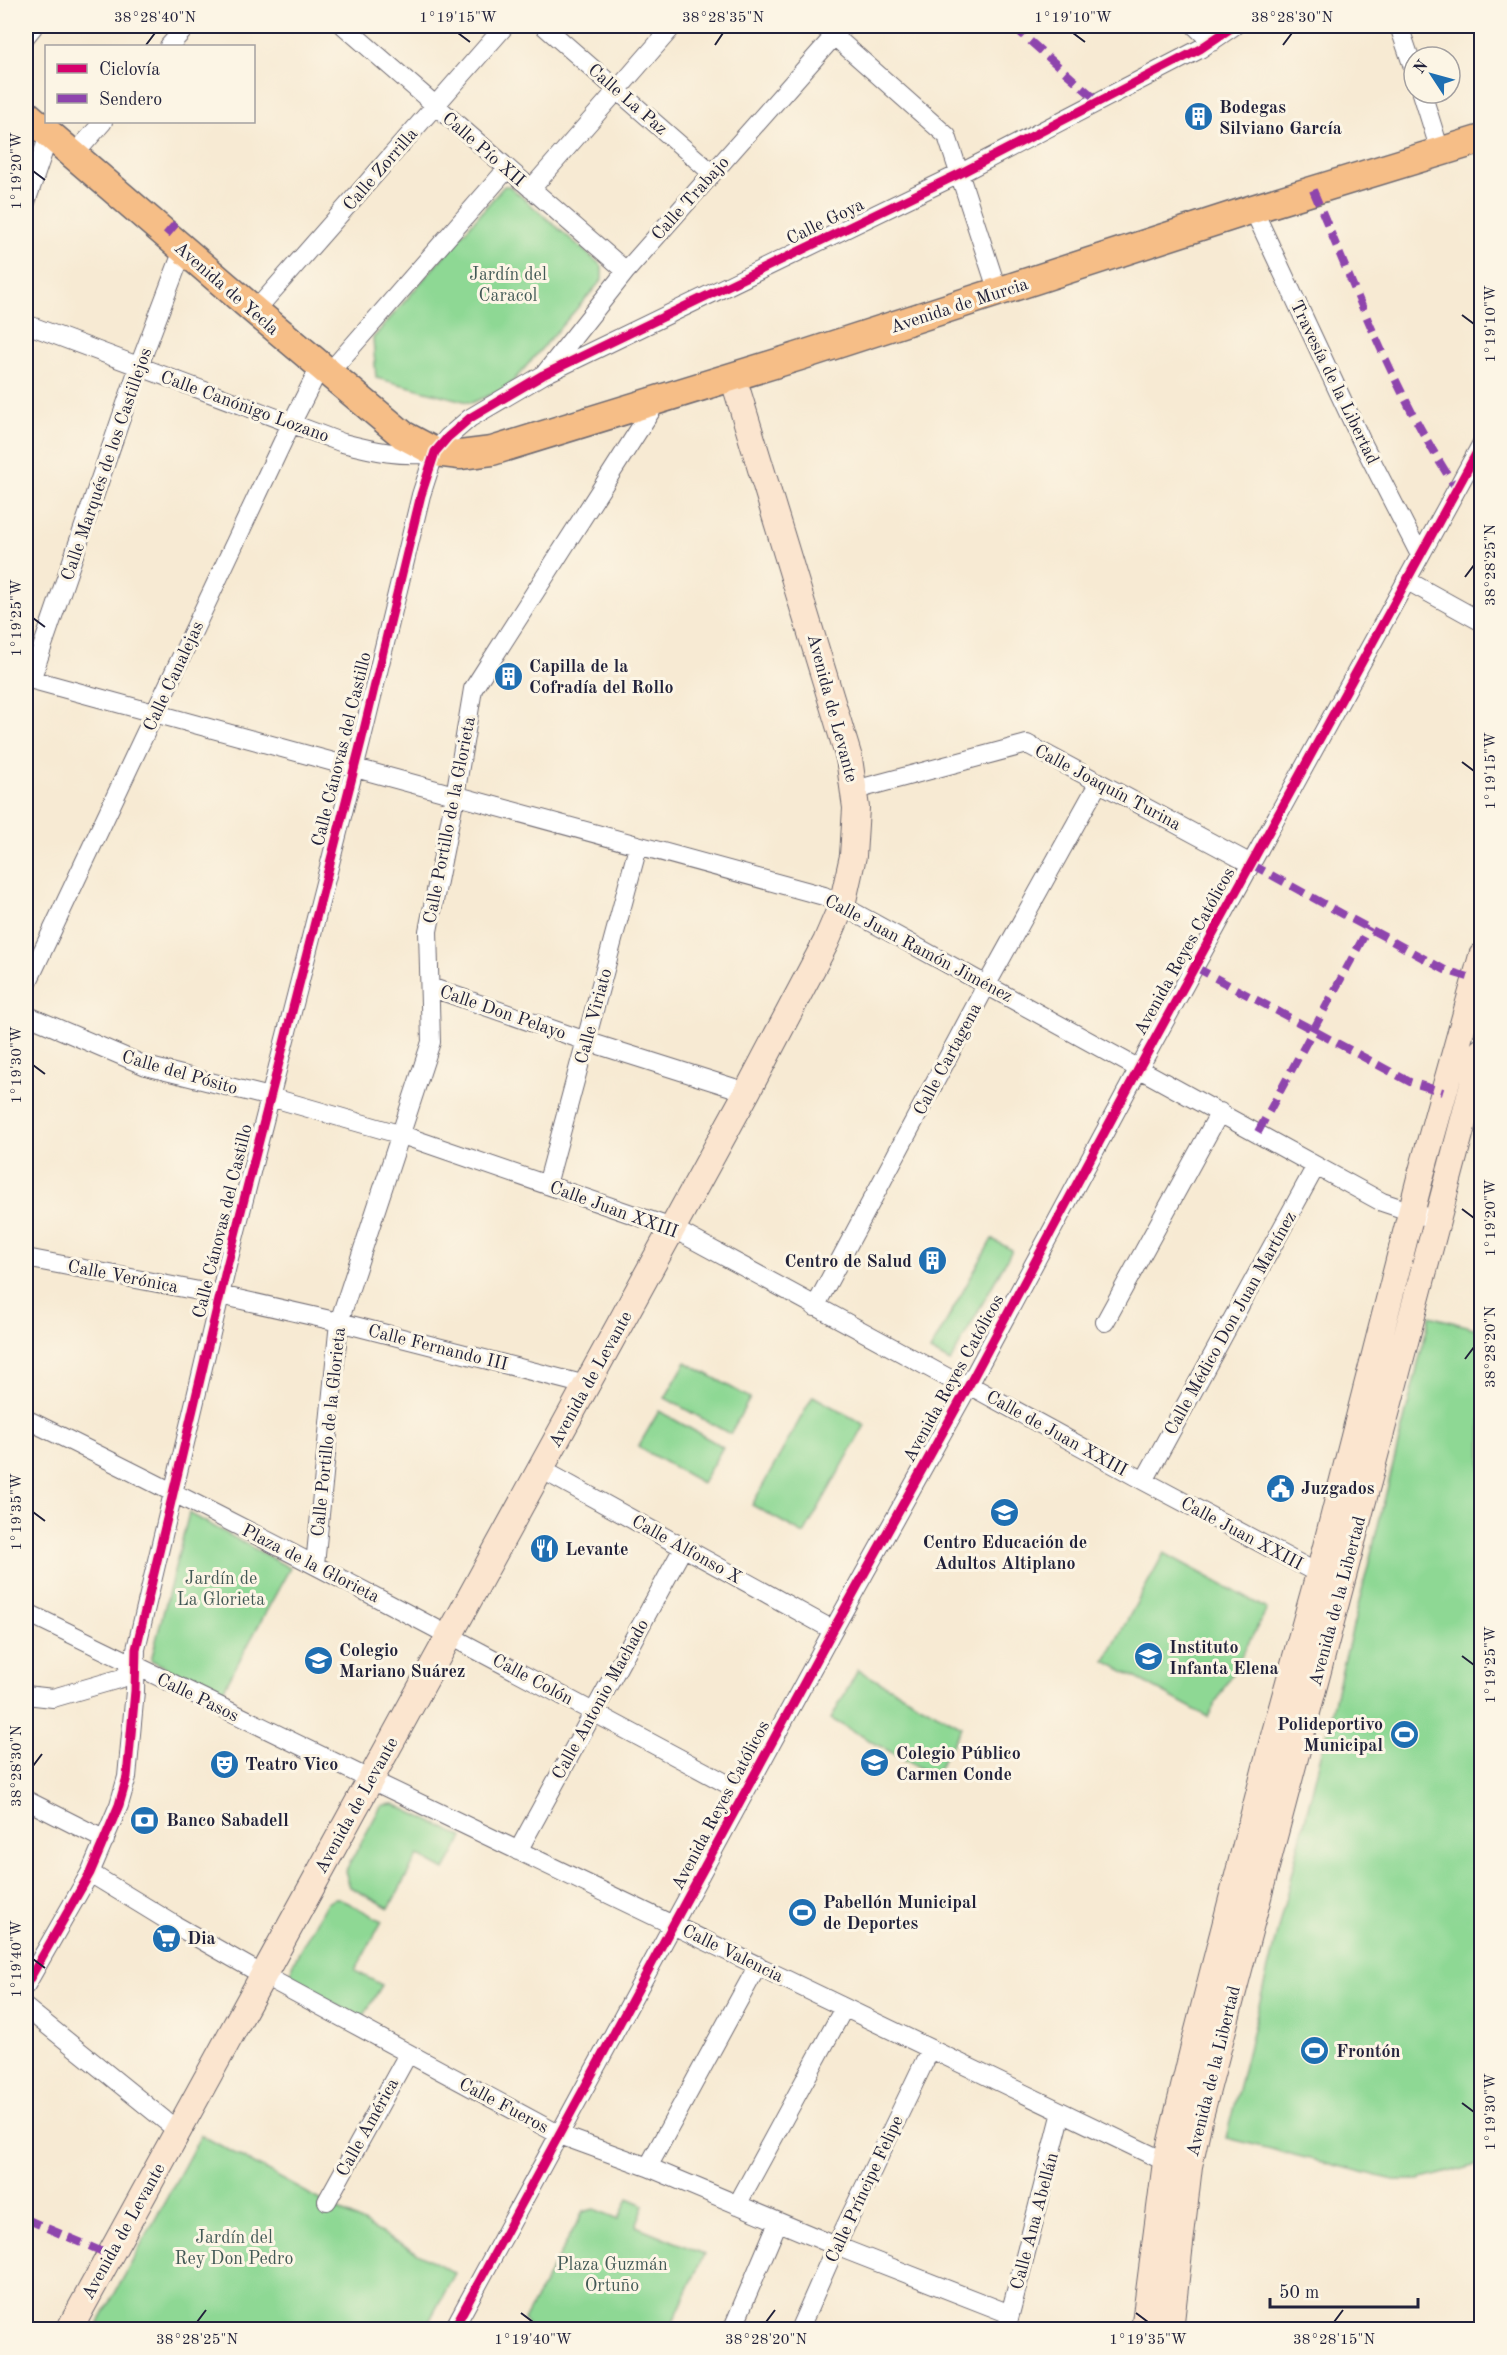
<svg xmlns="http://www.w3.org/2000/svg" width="1507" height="2355" font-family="'Old Standard TT',serif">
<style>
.green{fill:#8ed894;stroke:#587d68;stroke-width:1.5}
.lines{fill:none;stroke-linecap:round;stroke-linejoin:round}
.minor-casing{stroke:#6d6870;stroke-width:20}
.secondary-casing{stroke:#6d6870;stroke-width:28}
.primary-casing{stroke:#6d6870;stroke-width:31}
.minor{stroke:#fff;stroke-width:18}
.secondary{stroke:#fbe5cf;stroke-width:26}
.primary{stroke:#f6be87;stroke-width:28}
.quiet{stroke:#8e44ad;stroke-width:8;stroke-dasharray:15 8;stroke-linecap:butt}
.cycleway-casing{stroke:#fcf5e5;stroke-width:13}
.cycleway{stroke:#d6006c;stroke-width:9}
.ticks{fill:none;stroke:#22223b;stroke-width:2}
.labels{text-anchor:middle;stroke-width:6;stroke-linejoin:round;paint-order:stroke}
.street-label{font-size:18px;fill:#22223b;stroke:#fcf5e5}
.poi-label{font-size:18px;font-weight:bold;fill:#22223b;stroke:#fcf5e5;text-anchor:start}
.park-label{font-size:18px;fill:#425956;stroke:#fcf5e5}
.neatline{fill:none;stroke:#22223b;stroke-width:2}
.ticks-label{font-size:15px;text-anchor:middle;fill:#22223b}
</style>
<rect width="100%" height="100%" fill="#fcf5e5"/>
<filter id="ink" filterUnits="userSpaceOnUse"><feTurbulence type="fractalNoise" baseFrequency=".0167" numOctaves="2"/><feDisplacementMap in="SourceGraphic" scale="12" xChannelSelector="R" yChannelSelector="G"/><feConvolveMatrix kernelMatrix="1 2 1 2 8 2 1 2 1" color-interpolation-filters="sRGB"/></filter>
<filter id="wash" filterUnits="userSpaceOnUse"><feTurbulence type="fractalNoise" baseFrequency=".008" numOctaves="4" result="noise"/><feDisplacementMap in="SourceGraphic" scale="24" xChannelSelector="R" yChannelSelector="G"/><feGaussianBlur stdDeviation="1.35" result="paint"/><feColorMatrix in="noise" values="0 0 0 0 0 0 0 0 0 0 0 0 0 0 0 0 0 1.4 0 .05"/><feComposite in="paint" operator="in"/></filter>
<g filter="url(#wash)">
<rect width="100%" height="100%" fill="#f7ead3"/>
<path class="green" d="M504,186H509L602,266V280L507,388L471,403L376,378L373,338Z
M992,1239L1012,1250L950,1362L930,1351Z
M1430,1316L1481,1330L1482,2163L1419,2180H1394L1226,2138Z
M686,1362L750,1398L730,1434L665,1398Z
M813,1396L865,1425L804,1534L752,1505Z
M659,1411L723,1447L702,1483L638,1447Z
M189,1513L290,1568L221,1694L151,1660Z
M1164,1553L1267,1609L1208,1717L1105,1661Z
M858,1670L962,1727L934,1776L831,1719Z
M394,1804L463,1837L445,1870L418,1855L389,1908L350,1887L345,1872L380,1808L384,1805Z
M335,1898L341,1899L382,1921L355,1971L382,1985L362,2019L295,1983L291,1978L292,1965L326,1904Z
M201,2135L455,2273L425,2329L95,2330Z
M628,2198L644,2205L636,2226L704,2254L670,2329H529L524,2320L583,2212L594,2209L619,2219Z"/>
</g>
<g filter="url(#ink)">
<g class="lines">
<defs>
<path id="minor" d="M344,26L626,271
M544,26L712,173
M823,26L947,136L998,292
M1195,26L1212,42
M1399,26L1414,70
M26,36L34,26
M169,46L187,26
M1422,93L1440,151
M73,156L103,122
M531,189L673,26
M26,202L49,135
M1253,209L1361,440L1420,555
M255,311L505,26
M26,324L343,443C374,451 401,457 433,453
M546,372L626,271L843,26
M328,374L507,169
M1406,580L1482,622
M26,678L824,896L1382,1202L1436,1220
M31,680L139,366L183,250
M855,790L1027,744L1251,864
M26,986L291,424L320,367
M430,987L586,1041L747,1092
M26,1015L146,1066L270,1097L402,1135L672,1228L952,1380L969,1385L1144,1481L1319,1574L1329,1577
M547,1185L638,847
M26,1258L220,1295L339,1322L586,1385
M815,1307L987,984L1099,782
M1105,1322L1220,1112
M26,1419C268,1538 506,1665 744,1793
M541,1469L833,1630
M1144,1481L1316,1166
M315,1565L339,1322L431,1042L428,931L455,796L473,689L658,400
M26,1612C140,1667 254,1724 369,1779C635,1907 901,2034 1166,2162L1175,2164
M26,1695L53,1698L122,1678L135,1666
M26,1800L105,1840
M518,1851L683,1548
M90,1873L175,1925L263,1975L560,2135L648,2167L836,2246L1010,2314
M26,1985L90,1873L119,1805L127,1777L135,1691L136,1649L227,1266L361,742L421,495L435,452L448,437L470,418L543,375L959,174L1200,49L1234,26
M26,2008L178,2131
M648,2167L758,1965
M327,2201L408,2054
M737,2205L844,2008
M453,2330L833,1630L969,1385L1139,1068L1482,443
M732,2330L778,2222
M799,2330L836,2246L930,2050
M1006,2330L1062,2112"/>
<path id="secondary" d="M69,2330L747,1092L826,942L842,905L853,856L856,808L849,758L733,377
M1144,2330L1166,2162L1193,2050L1274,1736L1319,1574L1420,1178L1482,956
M1170,2330L1189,2166L1199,2120L1482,1051"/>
<path id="primary" d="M26,114L255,311L403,435L435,452L460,455L492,451L800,356L1253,209L1482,139"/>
</defs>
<use href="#minor" class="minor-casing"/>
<use href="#secondary" class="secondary-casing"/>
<use href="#primary" class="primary-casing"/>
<use href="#minor" class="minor"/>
<use href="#secondary" class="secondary"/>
<use href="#primary" class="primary"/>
<path class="quiet" d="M1013,26L1099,102
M1313,190C1356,292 1396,396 1456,488
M166,235L180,219
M1251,864L1445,970L1475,979
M1195,967L1410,1082L1443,1092
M1258,1132L1369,927
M26,2219L110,2255"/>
<defs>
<path id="cycleway" d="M26,1985L90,1873L119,1805L127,1777L135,1691L136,1649L227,1266L361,742L421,495L435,452L448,437L470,418L543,375L959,174L1200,49L1234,26
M453,2330L833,1630L969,1385L1139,1068L1482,443"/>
</defs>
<use href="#cycleway" class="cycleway-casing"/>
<use href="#cycleway" class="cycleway"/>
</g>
</g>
<path class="ticks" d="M458,33L470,42M1073,33L1085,42M146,45L155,33M715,45L723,33M1283,45L1292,33M33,171L45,180M1462,315L1474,324M1465,577L1474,565M33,618L45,627M1462,762L1474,771M33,1065L45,1074M1462,1209L1474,1218M1465,1359L1474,1347M33,1512L45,1521M1462,1656L1474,1665M33,1766L42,1754M33,1959L45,1968M1462,2103L1474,2112M521,2313L533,2322M1136,2313L1148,2322M197,2322L206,2310M766,2322L775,2310M1334,2322L1343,2310"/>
<defs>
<symbol id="building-disc" viewBox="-11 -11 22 22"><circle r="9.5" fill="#1f6fb2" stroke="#fcf5e5"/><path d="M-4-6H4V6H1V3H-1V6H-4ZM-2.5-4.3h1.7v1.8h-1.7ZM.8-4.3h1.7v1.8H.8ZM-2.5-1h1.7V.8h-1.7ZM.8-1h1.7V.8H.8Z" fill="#fff"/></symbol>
<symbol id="civic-disc" viewBox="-11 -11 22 22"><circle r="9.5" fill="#1f6fb2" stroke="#fcf5e5"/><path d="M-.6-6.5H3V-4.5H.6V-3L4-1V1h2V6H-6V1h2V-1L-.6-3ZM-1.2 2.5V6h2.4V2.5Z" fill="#fff"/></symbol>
<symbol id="school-disc" viewBox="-11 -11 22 22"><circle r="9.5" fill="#1f6fb2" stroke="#fcf5e5"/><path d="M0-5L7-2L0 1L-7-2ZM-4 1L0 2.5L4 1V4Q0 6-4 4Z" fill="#fff"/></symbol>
<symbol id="restaurant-disc" viewBox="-11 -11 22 22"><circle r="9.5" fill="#1f6fb2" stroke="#fcf5e5"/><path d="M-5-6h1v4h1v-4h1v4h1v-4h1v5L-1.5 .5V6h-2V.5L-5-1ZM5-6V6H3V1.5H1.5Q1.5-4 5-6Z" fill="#fff"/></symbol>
<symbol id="stadium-disc" viewBox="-11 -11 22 22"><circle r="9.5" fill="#1f6fb2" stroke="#fcf5e5"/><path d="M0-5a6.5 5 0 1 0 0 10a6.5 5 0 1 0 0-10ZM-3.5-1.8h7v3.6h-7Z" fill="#fff"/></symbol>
<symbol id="theatre-disc" viewBox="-11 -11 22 22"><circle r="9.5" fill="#1f6fb2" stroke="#fcf5e5"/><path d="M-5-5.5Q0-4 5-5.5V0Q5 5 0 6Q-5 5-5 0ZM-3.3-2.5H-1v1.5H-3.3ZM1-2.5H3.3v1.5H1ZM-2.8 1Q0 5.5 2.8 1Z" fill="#fff"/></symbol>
<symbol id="bank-disc" viewBox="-11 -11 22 22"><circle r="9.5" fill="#1f6fb2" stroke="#fcf5e5"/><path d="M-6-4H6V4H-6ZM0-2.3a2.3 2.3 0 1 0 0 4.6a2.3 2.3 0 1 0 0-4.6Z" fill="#fff"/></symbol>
<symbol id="supermarket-disc" viewBox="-11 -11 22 22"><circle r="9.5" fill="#1f6fb2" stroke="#fcf5e5"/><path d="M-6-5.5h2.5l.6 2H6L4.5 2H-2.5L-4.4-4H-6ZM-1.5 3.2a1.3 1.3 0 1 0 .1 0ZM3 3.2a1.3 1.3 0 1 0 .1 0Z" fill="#fff"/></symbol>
</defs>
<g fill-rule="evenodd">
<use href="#building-disc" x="1182" y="100" width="33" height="33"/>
<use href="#building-disc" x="492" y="660" width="33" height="33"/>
<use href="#building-disc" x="916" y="1244" width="33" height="33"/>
<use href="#civic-disc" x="1264" y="1472" width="33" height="33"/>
<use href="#school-disc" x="988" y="1496" width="33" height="33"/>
<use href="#restaurant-disc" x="528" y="1532" width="33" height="33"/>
<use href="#school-disc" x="1132" y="1640" width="33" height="33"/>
<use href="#school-disc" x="302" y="1644" width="33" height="33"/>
<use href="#stadium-disc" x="1388" y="1718" width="33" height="33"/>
<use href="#school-disc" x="858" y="1746" width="33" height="33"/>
<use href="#theatre-disc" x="208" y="1748" width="33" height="33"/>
<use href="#bank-disc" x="128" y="1804" width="33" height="33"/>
<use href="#stadium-disc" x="786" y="1896" width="33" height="33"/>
<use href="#supermarket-disc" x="150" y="1922" width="33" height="33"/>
<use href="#stadium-disc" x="1298" y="2034" width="33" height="33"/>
</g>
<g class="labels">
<g class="street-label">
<text transform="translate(628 99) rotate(41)" y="6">Calle La Paz</text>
<text transform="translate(484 149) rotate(41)" y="6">Calle Pío XII</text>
<text transform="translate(380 169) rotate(-49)" y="6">Calle Zorrilla</text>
<text transform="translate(690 198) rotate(-48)" y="6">Calle Trabajo</text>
<text transform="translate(825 221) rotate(-26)" y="6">Calle Goya</text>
<text transform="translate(227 288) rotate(41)" y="6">Avenida de Yecla</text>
<text transform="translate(959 305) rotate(-18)" y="6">Avenida de Murcia</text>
<text transform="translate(1335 382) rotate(64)" y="6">Travesía de la Libertad</text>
<text transform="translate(245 406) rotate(20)" y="6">Calle Canónigo Lozano</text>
<text transform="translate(106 464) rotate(-71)" y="6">Calle Marqués de los Castillejos</text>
<text transform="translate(173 676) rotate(-65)" y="6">Calle Canalejas</text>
<text transform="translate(833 708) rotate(75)" y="6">Avenida de Levante</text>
<text transform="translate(341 749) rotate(-76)" y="6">Calle Cánovas del Castillo</text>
<text transform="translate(1108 787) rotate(28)" y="6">Calle Joaquín Turina</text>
<text transform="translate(449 820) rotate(-79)" y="6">Calle Portillo de la Glorieta</text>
<text transform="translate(919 948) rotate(28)" y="6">Calle Juan Ramón Jiménez</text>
<text transform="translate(1184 951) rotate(-61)" y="6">Avenida Reyes Católicos</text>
<text transform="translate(503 1012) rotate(19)" y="6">Calle Don Pelayo</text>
<text transform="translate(593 1016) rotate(-75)" y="6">Calle Viriato</text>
<text transform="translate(947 1059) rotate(-62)" y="6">Calle Cartagena</text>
<text transform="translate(180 1072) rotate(16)" y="6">Calle del Pósito</text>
<text transform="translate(614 1209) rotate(20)" y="6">Calle Juan XXIII</text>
<text transform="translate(222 1221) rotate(-76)" y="6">Calle Cánovas del Castillo</text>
<text transform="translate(123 1276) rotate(11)" y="6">Calle Verónica</text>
<text transform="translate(1230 1323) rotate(-61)" y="6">Calle Médico Don Juan Martínez</text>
<text transform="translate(438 1347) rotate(14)" y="6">Calle Fernando III</text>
<text transform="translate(953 1378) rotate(-61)" y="6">Avenida Reyes Católicos</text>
<text transform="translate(590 1379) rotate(-61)" y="6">Avenida de Levante</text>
<text transform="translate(328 1432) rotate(-84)" y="6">Calle Portillo de la Glorieta</text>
<text transform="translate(1057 1433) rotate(29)" y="6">Calle de Juan XXIII</text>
<text transform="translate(1242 1533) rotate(28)" y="6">Calle Juan XXIII</text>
<text transform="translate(687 1549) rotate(29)" y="6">Calle Alfonso X</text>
<text transform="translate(311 1563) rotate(27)" y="6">Plaza de la Glorieta</text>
<text transform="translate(1337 1601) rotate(-75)" y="6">Avenida de la Libertad</text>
<text transform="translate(533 1679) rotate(28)" y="6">Calle Colón</text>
<text transform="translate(198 1697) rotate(26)" y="6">Calle Pasos</text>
<text transform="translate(600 1699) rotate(-61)" y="6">Calle Antonio Machado</text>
<text transform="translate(356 1805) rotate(-61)" y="6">Avenida de Levante</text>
<text transform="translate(720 1805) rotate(-62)" y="6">Avenida Reyes Católicos</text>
<text transform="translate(733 1953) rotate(26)" y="6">Calle Valencia</text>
<text transform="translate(1213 2071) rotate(-76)" y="6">Avenida de la Libertad</text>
<text transform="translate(504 2105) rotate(28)" y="6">Calle Fueros</text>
<text transform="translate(367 2127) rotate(-61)" y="6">Calle América</text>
<text transform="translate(864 2189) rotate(-65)" y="6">Calle Príncipe Felipe</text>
<text transform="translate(1034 2221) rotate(-75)" y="6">Calle Ana Abellán</text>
<text transform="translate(123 2231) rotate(-61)" y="6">Avenida de Levante</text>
</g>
<g class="poi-label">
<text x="1219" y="113">Bodegas<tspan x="1219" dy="21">Silviano García</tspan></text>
<text x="529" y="672">Capilla de la<tspan x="529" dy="21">Cofradía del Rollo</tspan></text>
<text x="912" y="1267" text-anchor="end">Centro de Salud</text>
<text x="1301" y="1494">Juzgados</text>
<text x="1005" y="1548" text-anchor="middle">Centro Educación de<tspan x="1005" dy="21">Adultos Altiplano</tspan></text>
<text x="565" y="1555">Levante</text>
<text x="1169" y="1653">Instituto<tspan x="1169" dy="21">Infanta Elena</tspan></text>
<text x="339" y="1656">Colegio<tspan x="339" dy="21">Mariano Suárez</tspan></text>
<text x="1383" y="1730" text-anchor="end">Polideportivo<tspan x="1383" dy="21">Municipal</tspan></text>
<text x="896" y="1759">Colegio Público<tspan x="896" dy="21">Carmen Conde</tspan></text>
<text x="245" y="1770">Teatro Vico</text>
<text x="166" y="1826">Banco Sabadell</text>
<text x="823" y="1908">Pabellón Municipal<tspan x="823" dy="21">de Deportes</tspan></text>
<text x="187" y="1944">Dia</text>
<text x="1336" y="2057">Frontón</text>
</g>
<g class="park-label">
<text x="508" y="280">Jardín del<tspan x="508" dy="21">Caracol</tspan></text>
<text x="221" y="1584">Jardín de<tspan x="221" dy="21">La Glorieta</tspan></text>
<text x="234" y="2243">Jardín del<tspan x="234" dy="21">Rey Don Pedro</tspan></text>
<text x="612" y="2270">Plaza Guzmán<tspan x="612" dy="21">Ortuño</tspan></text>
</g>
</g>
<rect width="1507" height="2355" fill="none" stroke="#fcf5e5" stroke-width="66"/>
<rect x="45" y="45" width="210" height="78" fill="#fcf5e5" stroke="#a5a1a1" stroke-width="1.5"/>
<rect x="57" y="64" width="30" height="9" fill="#d6006c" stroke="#a5a1a1" stroke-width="1.5"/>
<text x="99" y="75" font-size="18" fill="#22223b">Ciclovía</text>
<rect x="57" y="94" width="30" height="9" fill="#8e44ad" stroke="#a5a1a1" stroke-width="1.5"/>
<text x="99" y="105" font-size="18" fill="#22223b">Sendero</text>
<g transform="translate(1432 75) rotate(306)"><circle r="28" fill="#fcf5e5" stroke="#a5a1a1" stroke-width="1.5"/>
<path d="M0-4.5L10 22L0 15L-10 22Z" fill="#1f6fb2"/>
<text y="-9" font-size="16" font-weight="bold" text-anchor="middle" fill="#22223b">N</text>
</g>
<path d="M1270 2298v9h148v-9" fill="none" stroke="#22223b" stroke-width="3"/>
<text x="1279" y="2298" font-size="18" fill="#22223b" stroke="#fcf5e5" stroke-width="4.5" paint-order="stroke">50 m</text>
<rect x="33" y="33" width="1441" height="2289" class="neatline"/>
<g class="ticks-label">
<text x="155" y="22">38°28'40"N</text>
<text x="458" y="22">1°19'15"W</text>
<text x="723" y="22">38°28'35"N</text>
<text x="1073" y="22">1°19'10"W</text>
<text x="1292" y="22">38°28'30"N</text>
<text transform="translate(16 171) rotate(-90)" y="5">1°19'20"W</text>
<text transform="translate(1490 324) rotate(-90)" y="5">1°19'10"W</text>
<text transform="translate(1490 565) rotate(-90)" y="5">38°28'25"N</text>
<text transform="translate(16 618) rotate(-90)" y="5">1°19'25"W</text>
<text transform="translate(1490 771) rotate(-90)" y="5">1°19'15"W</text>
<text transform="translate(16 1065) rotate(-90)" y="5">1°19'30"W</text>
<text transform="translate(1490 1218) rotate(-90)" y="5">1°19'20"W</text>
<text transform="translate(1490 1347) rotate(-90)" y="5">38°28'20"N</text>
<text transform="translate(16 1512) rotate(-90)" y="5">1°19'35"W</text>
<text transform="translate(1490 1665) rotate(-90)" y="5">1°19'25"W</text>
<text transform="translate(16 1766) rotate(-90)" y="5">38°28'30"N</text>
<text transform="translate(16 1959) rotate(-90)" y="5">1°19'40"W</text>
<text transform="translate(1490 2112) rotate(-90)" y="5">1°19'30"W</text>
<text x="197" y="2344">38°28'25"N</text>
<text x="533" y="2344">1°19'40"W</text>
<text x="766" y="2344">38°28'20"N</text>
<text x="1148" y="2344">1°19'35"W</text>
<text x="1334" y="2344">38°28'15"N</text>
</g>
</svg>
